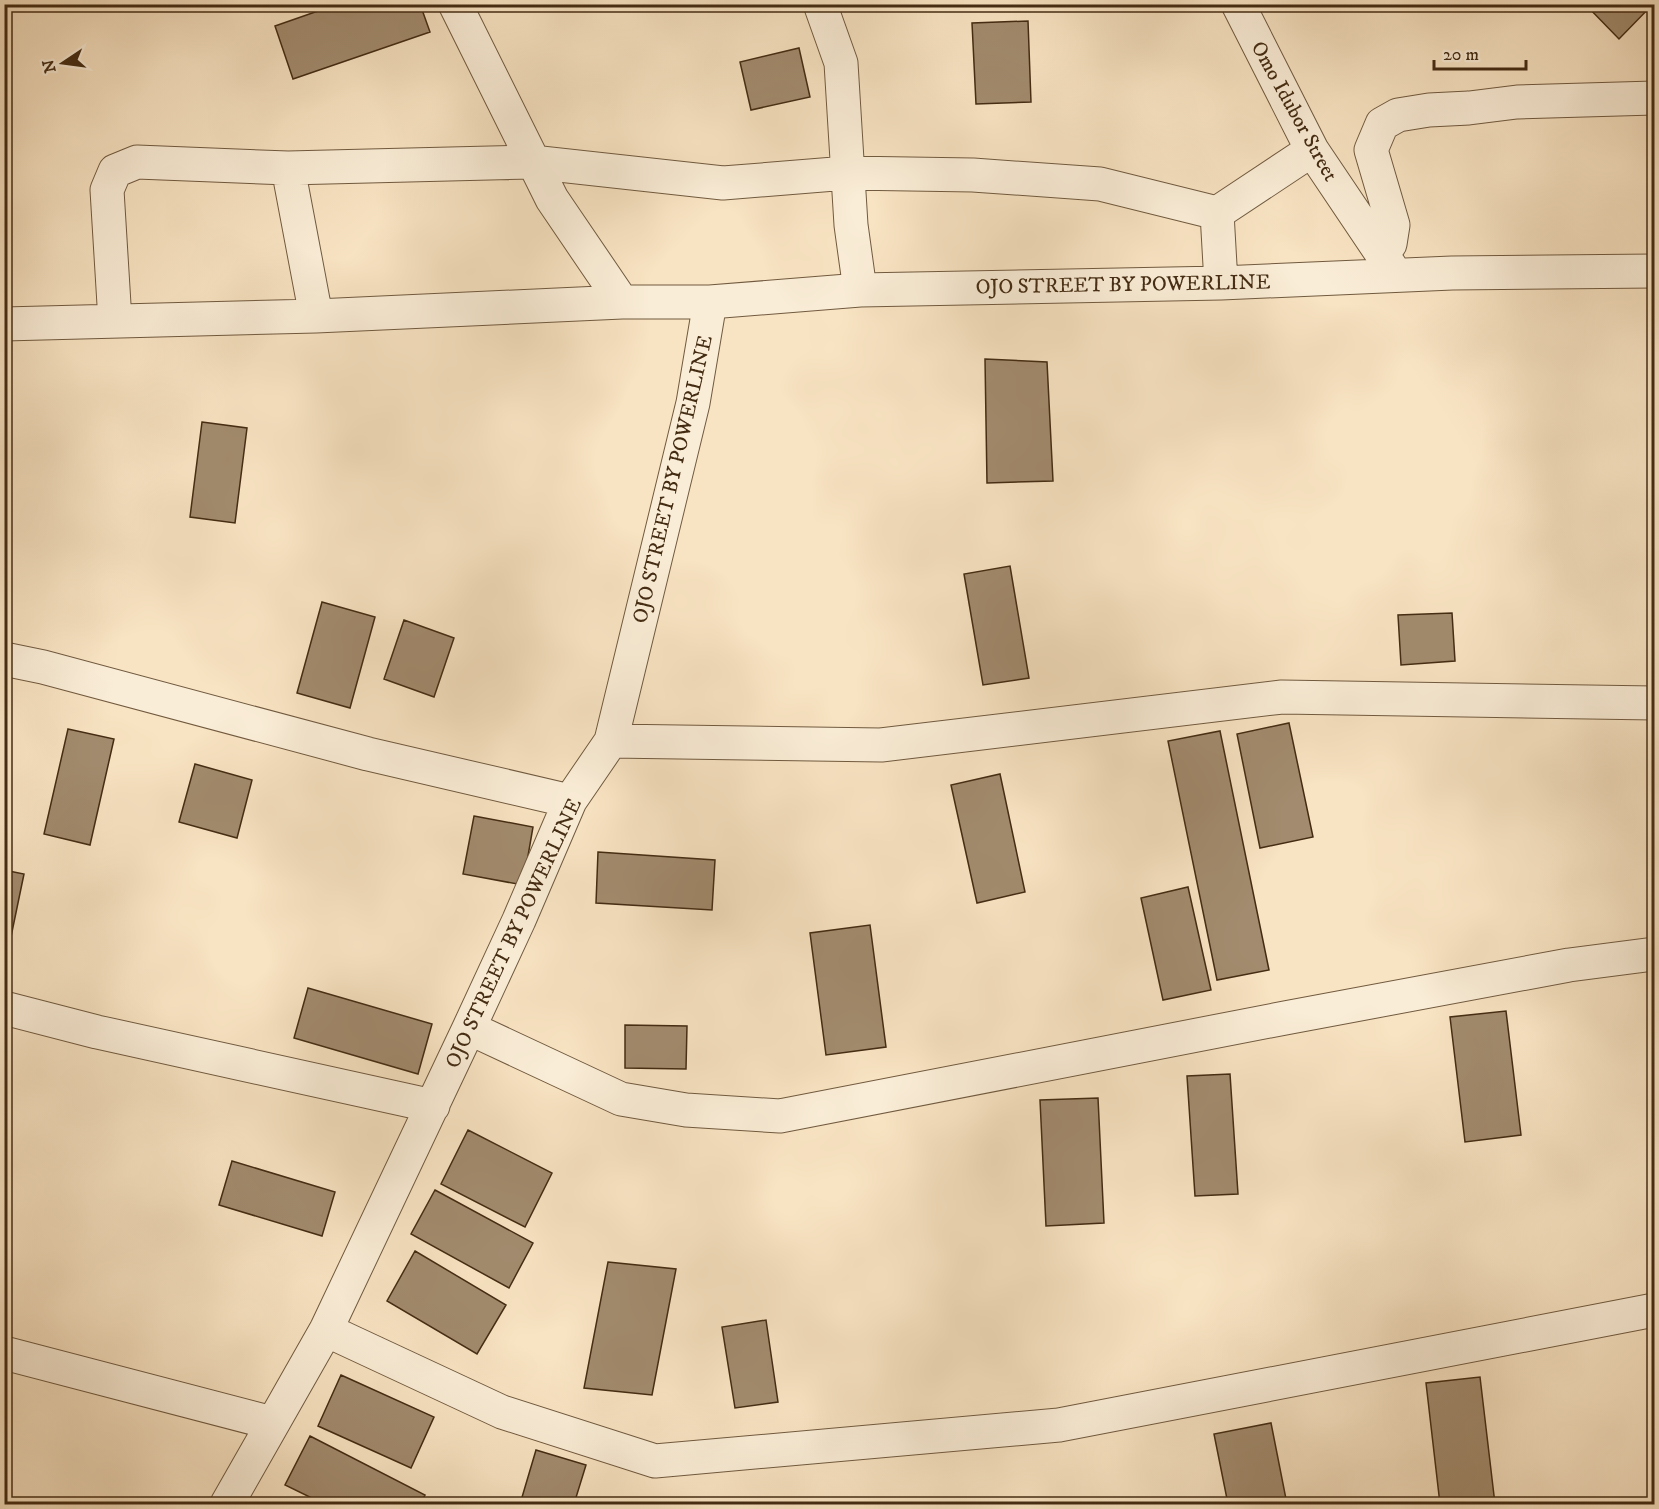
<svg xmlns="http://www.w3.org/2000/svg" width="1659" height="1509" font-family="'IM FELL DW Pica',serif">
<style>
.building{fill:#a28b6e;stroke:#442c13;stroke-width:1.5}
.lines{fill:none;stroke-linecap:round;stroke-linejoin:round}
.minor-casing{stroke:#715a3f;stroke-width:35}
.minor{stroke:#faedd7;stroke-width:33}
.labels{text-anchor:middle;stroke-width:6;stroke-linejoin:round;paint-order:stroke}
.street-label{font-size:21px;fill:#442c13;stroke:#faedd7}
</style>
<rect width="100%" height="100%" fill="#f8e3c2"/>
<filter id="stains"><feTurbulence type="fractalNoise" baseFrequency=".00333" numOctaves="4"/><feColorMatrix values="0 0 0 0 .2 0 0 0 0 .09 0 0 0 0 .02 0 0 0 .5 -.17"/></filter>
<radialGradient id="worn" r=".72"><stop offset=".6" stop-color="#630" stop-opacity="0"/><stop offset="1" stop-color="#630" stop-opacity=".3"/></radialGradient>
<path class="building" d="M338,4H420L430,32L293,79L275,26Z
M1585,4H1653L1619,39Z
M1028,21L1031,102L976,104L972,23Z
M799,48L810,97L751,110L740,62Z
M985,359L1047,362L1053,481L987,483Z
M202,422L247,428L235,523L190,517Z
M1010,566L1029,678L983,685L964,574Z
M322,602L375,617L350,708L297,693Z
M1452,613L1455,661L1401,665L1398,615Z
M404,620L454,638L434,697L384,679Z
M1289,723L1313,837L1260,848L1237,734Z
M68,729L114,739L90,845L44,834Z
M1220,731L1269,970L1217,980L1168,741Z
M195,764L252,780L237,838L179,822Z
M1000,774L1025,892L977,903L951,785Z
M474,816L533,827L523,885L463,874Z
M598,852L715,860L712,910L596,903Z
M4,870L24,874L7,956H4Z
M1188,887L1211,990L1163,1000L1141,898Z
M870,925L886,1047L826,1055L810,933Z
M308,988L432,1024L418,1074L294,1038Z
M1506,1011L1521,1135L1465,1142L1450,1017Z
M625,1025L687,1026L686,1069L625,1068Z
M1230,1074L1238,1194L1195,1196L1187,1076Z
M1098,1098L1104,1223L1046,1226L1040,1100Z
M468,1130L552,1173L525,1227L441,1184Z
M232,1161L335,1192L322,1236L219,1205Z
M435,1190L533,1243L509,1288L411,1234Z
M415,1251L506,1305L477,1354L387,1301Z
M608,1262L676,1269L652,1395L584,1388Z
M766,1320L778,1402L735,1408L722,1327Z
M341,1375L434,1417L411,1468L318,1426Z
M1480,1377L1495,1504H1440L1426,1383Z
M1271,1423L1287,1504H1228L1214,1434Z
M310,1436L425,1495L420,1504H324L285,1485Z
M536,1450L586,1465L574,1504H520Z"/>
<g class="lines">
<defs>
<path id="minor" d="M455,4L552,199L622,302
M820,4L841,63L851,225L860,290
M1238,4L1312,150L1392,269
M288,168L316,316
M1217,213L1221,283
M1382,254L1390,244L1393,225L1371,150L1382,124L1398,115L1429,110L1469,108L1517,102L1654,98
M115,321L107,190L115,171L137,162L288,168L532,162L723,183L847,173L973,175L1100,184L1217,213L1312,150
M4,324L316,316L622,302H710L860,290L1221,283L1452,273L1654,271
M4,659L43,667L368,754L570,801
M611,741L881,745L1282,697L1654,703
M4,1008L97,1032L433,1106
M469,1028L621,1099L686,1110L780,1116L1285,1018L1569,965L1654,954
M326,1330L502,1412L655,1461L1059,1425L1654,1310
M4,1353L272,1423
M227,1504L326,1330L469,1028L519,920L570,801L611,741L693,403L710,302"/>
</defs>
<use href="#minor" class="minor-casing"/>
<use href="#minor" class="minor"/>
</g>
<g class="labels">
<g class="street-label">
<text transform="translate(1295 111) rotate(61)" y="7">Omo Idubor Street</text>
<text transform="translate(1123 284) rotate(-1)" y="7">OJO STREET BY POWERLINE</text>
<text transform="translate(672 479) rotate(-77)" y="7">OJO STREET BY POWERLINE</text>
<text transform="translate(513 933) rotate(-65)" y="7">OJO STREET BY POWERLINE</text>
</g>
</g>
<rect width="1659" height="1509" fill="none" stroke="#f8e3c2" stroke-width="24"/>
<rect x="6" y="6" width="1647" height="1497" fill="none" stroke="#442c13" stroke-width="3"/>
<rect x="12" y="12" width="1635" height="1485" fill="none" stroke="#442c13" stroke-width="1.5"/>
<g transform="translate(63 63) rotate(257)" stroke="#faedd7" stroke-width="4.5" paint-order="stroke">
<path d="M0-4.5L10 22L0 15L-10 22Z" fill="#442c13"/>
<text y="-9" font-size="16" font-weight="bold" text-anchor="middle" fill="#442c13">N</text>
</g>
<path d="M1434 60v9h92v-9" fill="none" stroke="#442c13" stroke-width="3"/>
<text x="1443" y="60" font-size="18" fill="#442c13" stroke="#faedd7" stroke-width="4.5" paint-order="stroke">20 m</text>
<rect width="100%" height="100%" filter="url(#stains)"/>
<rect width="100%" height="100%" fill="url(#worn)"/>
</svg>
